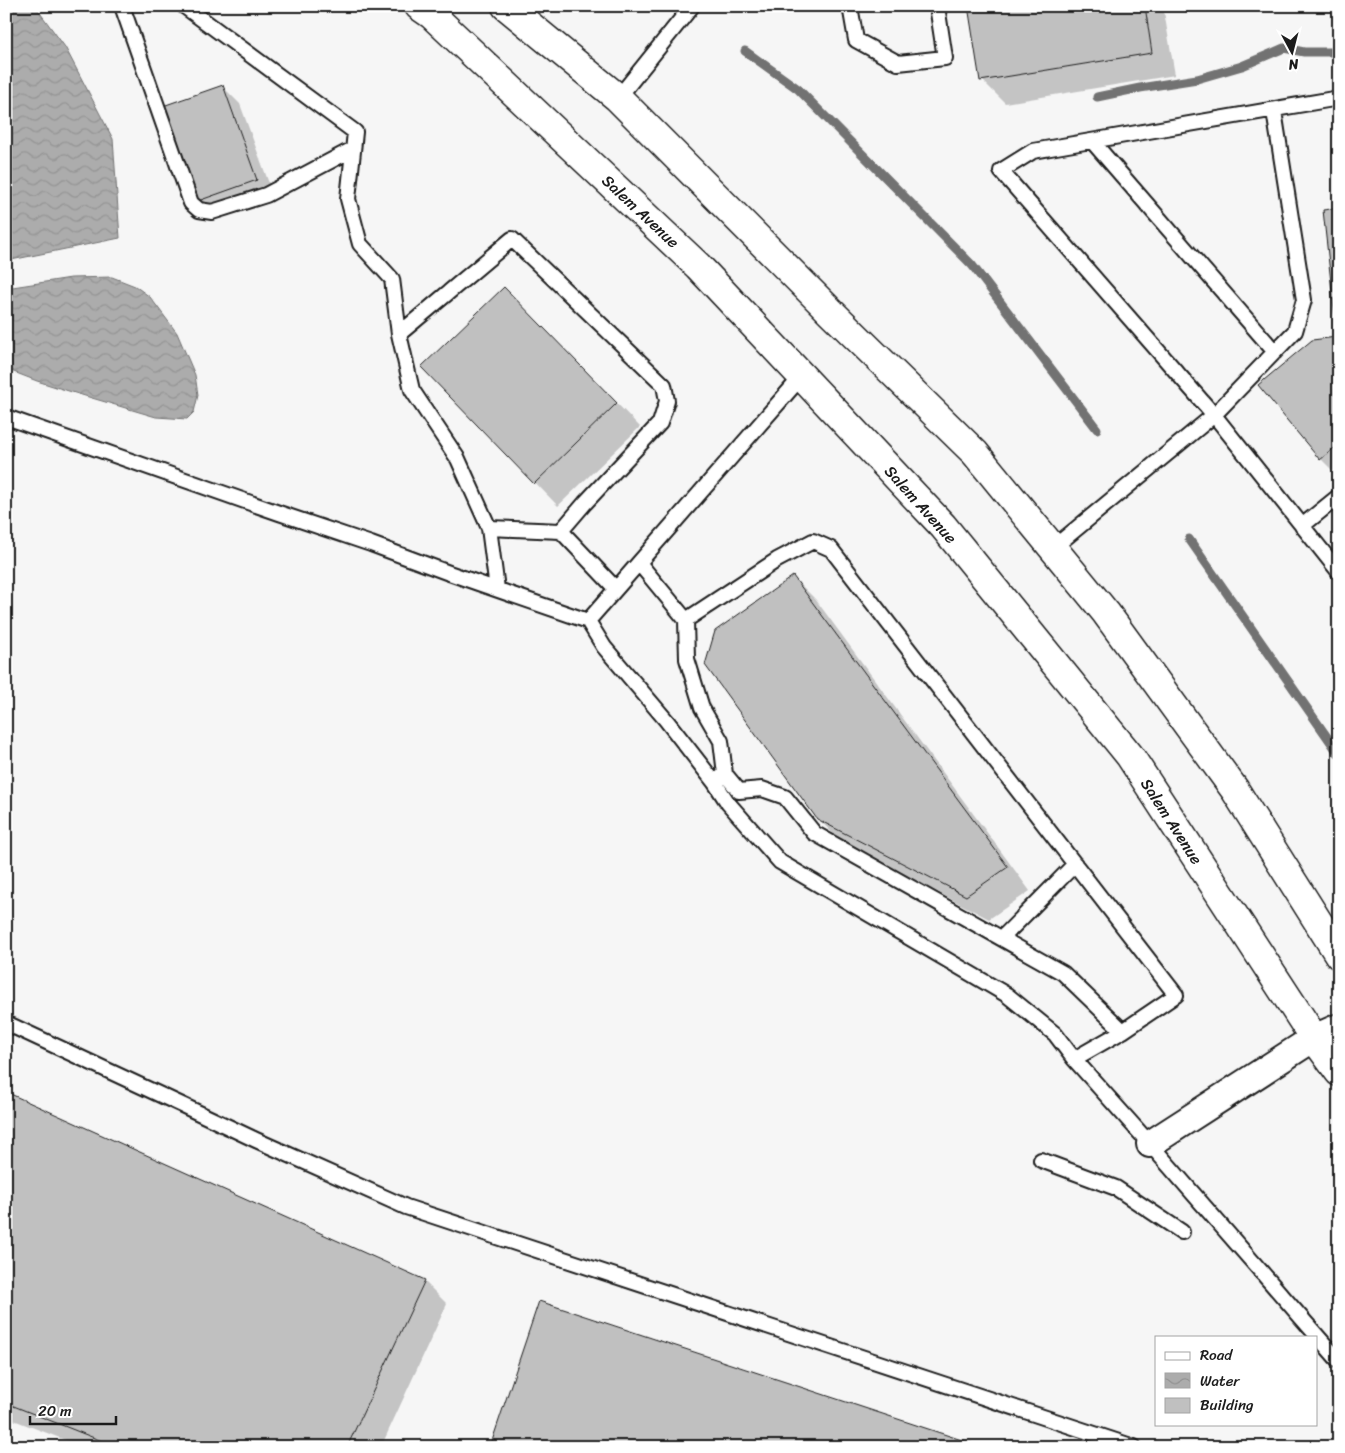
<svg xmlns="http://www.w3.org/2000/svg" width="1345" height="1453" font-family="Sriracha,sans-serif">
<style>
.water{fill:url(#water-waves);stroke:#727272}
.shadow{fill:#0003}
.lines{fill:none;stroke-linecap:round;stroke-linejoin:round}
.stream{stroke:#727272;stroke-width:9}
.building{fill:#c0c0c0;stroke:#1c1c1c}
.lane-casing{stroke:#1c1c1c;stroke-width:18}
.street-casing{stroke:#1c1c1c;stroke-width:30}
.highway-casing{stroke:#1c1c1c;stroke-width:31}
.lane{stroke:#fff;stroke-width:14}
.street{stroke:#fff;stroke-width:26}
.highway{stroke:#fff;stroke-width:28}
.labels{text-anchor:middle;stroke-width:5;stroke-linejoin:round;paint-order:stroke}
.street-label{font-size:16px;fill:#1c1c1c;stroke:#fff}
</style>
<defs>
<pattern id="water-waves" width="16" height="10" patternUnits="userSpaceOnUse" patternTransform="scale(1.25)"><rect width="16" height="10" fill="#acacac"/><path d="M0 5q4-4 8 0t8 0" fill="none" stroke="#939393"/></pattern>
</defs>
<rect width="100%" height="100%" fill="#f6f6f6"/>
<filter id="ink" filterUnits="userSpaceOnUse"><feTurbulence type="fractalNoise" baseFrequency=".02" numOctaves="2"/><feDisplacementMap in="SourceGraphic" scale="10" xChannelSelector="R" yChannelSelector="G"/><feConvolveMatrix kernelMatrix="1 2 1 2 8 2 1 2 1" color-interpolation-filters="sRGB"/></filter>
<g filter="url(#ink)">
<path class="water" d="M20,6H35L65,47L113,139L120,238L6,261V13Z
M112,277L135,286L150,297L177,333L195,375L198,395L194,412L187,419L156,417L75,393L37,381L6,369V288L71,278Z"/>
<path class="shadow" d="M970,6H1163L1175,75L1005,103L982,80Z
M222,86L240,104L274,197L217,218L199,201L165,107Z
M527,311L640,427L558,506L423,367Z
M1339,338V477L1321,459L1259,385Z
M793,577L816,600L1030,891L989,919L842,842L818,819Z
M6,1093L424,1281L447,1304L381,1447H83L6,1417Z"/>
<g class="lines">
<path class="stream" d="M745,51L798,89L972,265L1097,429
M1097,97L1140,88L1197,79L1242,66L1284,48L1304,52H1334L1339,50
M1189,539L1339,754"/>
</g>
<path class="building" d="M968,6H1145L1152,53L980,81Z
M223,85L257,180L198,201L163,106Z
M1339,208V444L1320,460L1258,385L1312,340L1337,337L1323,210Z
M504,287L617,403L534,484L421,367Z
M793,576L1008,867L966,896L817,819L705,665L715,631Z
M6,1092L425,1280L347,1447H117L6,1403Z
M539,1301L983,1447H490Z"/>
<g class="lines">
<defs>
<path id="lane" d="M122,6L191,203L199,210L212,212L266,195L353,149
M184,6L355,132L348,199L360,244L392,279L399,334L412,390L458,459L489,528L497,589
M850,6L856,40L898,63L945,58L937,6
M618,98L692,6
M1274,111L1304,300L1295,331L1214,415L1339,572
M1092,141L1275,352
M399,334L512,239L664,385L667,401L660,423L585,503L561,531L616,589
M6,417L279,513L371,544L449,573L588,621L604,647L666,720L715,783L728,803L780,862L1007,995L1055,1034L1074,1059L1150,1144L1339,1361
M1302,526L1339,496
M489,528L561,531
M1053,548L1214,415L1001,171L1033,151L1339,98
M639,563L686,620L777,560L813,541L831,549L1176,995L1123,1031L1074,1059
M686,620L687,659L702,708L721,741L725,774L719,779
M588,621L802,376
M725,774L739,791L762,789L785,797L814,833L1063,973L1123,1031
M1002,938L1075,864
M6,1023L182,1105L256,1140L406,1207L1134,1447
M1041,1160L1116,1188L1182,1232"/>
<path id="street" d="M1150,1144L1314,1038L1339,1027"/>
<path id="highway" d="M419,6L432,15L698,266L943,526L1130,756L1314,1038L1339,1072
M506,6L618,98L831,312L975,453L1106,613L1235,790L1339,955"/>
</defs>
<use href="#lane" class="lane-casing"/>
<use href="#street" class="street-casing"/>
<use href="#highway" class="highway-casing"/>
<use href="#lane" class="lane"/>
<use href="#street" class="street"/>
<use href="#highway" class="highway"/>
</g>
</g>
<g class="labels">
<g class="street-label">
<text transform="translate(641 211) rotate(43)" y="6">Salem Avenue</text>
<text transform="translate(921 504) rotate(48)" y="6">Salem Avenue</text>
<text transform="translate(1172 821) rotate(57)" y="6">Salem Avenue</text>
</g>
</g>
<rect width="1345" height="1453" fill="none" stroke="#fff" stroke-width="25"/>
<rect x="12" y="12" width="1320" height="1428" fill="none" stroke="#1c1c1c" stroke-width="2" filter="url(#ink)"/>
<rect x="1155" y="1336" width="162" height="90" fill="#ffffff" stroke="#a4a4a4"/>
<rect x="1165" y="1352" width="25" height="8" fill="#ffffff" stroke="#a4a4a4"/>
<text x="1200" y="1360" font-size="15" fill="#1c1c1c">Road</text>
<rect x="1165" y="1373" width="25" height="15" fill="url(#water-waves)" stroke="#a4a4a4"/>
<text x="1200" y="1386" font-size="15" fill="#1c1c1c">Water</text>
<rect x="1165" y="1398" width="25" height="15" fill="#c0c0c0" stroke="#a4a4a4"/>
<text x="1200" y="1410" font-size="15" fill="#1c1c1c">Building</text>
<g transform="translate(1292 52) rotate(173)" stroke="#ffffff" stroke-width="4" paint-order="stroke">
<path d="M0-4L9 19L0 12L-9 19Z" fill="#1c1c1c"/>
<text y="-8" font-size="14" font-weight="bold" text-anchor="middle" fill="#1c1c1c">N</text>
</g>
<path d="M30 1416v8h86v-8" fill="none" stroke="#1c1c1c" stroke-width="2.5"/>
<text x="38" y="1416" font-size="15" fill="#1c1c1c" stroke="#ffffff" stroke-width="4" paint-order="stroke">20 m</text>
</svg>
